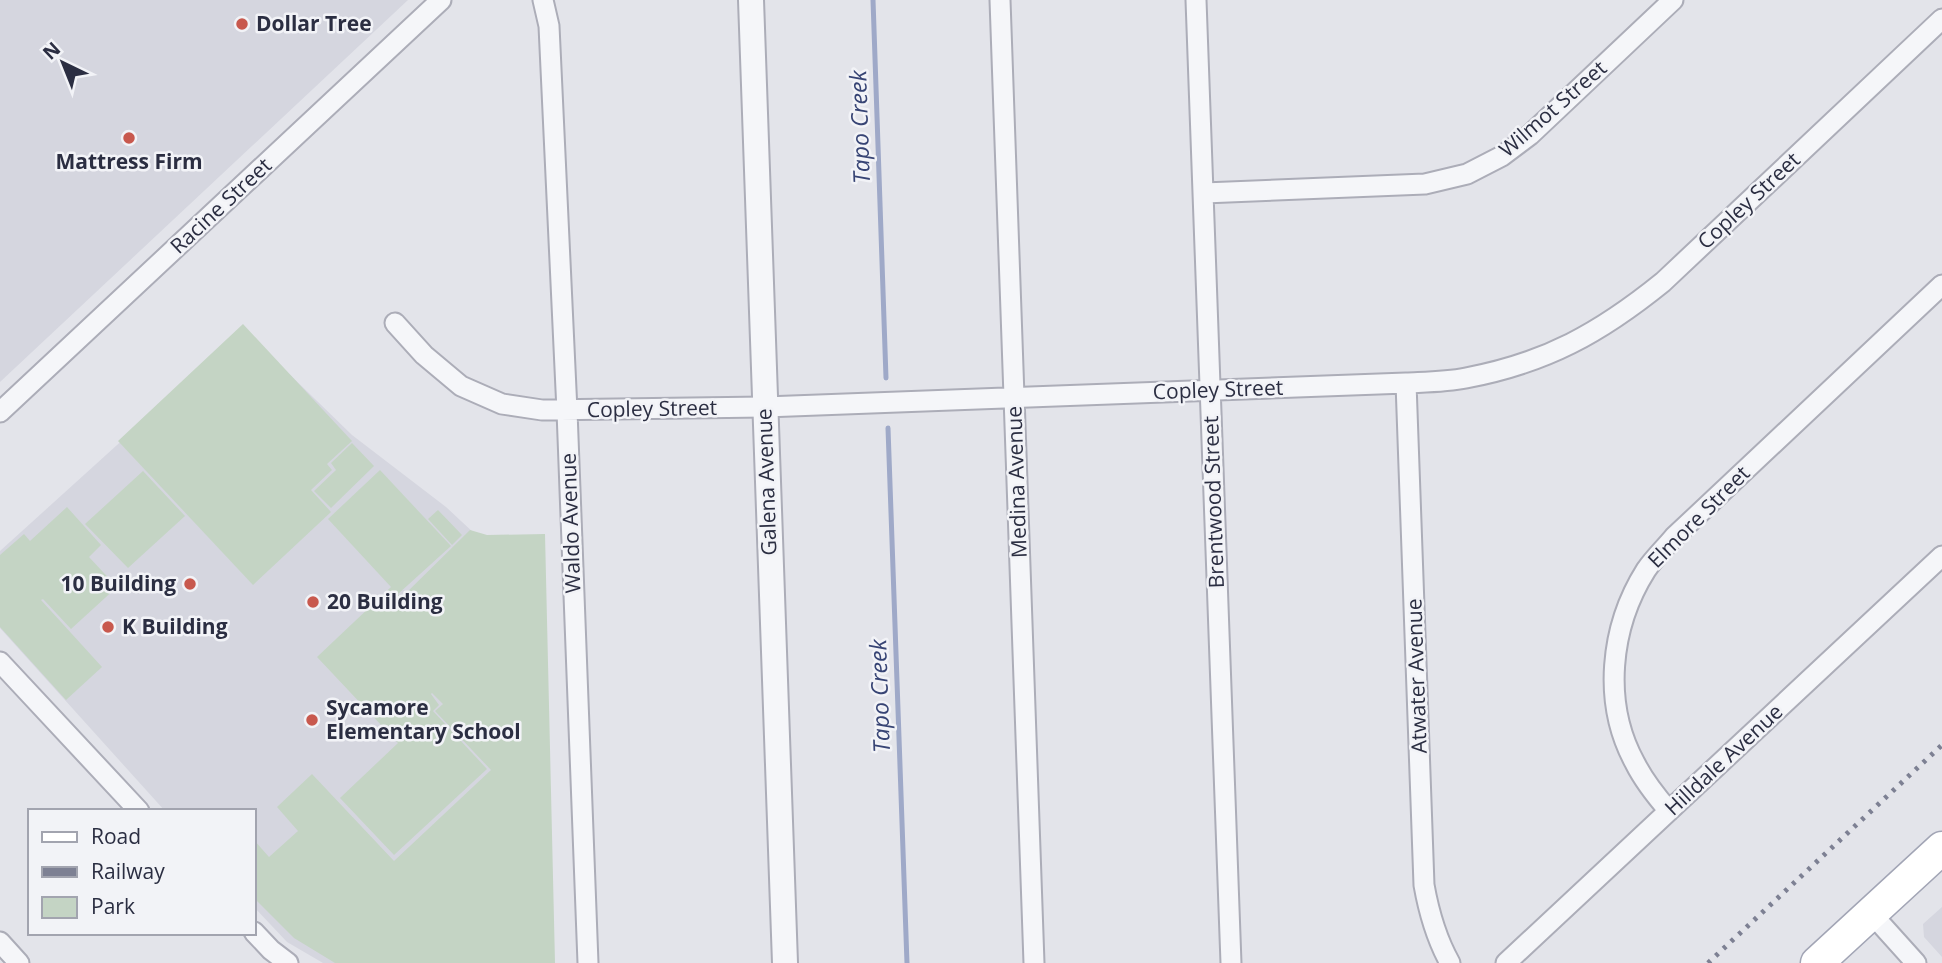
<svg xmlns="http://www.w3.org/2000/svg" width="1942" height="963" font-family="'Open Sans',sans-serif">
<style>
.built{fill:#d5d6df}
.green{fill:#c4d4c4}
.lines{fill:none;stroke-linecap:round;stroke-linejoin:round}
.stream{stroke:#9fa9c8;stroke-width:5}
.minor-casing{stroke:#acadb8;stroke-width:23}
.tertiary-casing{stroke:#acadb8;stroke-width:28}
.primary-casing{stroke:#a2a5b5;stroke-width:35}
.minor{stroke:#f5f6f9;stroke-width:19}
.tertiary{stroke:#f5f6f9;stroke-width:24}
.primary{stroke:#fff;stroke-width:32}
.rail{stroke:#7d8093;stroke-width:5;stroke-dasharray:3.5 7;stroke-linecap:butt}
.poi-dot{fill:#c8594e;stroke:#f2f3f7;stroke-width:2.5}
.labels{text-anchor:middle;stroke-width:5;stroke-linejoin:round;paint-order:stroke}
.poi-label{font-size:21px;font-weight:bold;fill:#2b2e42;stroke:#f2f3f7;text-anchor:start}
.street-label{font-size:21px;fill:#2b2e42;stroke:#f2f3f7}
.water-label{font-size:23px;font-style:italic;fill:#374474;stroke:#f2f3f7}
</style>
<rect width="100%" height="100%" fill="#e3e4ea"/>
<path class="built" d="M0,0H408L0,382Z
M244,330L352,435L446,507L491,549L547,963H323L287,942L254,907V811H165L0,628V551Z
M1942,907V957L1924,937L1923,924Z"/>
<path class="green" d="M243,324L352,441L327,464L332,470L311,490L331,512L253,585L118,441Z
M352,443L374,466L331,508L314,491L336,470L331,463Z
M380,470L451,546L398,594L401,598L470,530L487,535L545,534L555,963H335L294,938L254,898V840L269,857L298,831L277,807L312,774L394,861L491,770L435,711L443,704L432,693L431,694L439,705L433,711L487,769L394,855L340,798L398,743L317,657L391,587L328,519Z
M143,471L185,516L128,568L85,524Z
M67,507L101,545L89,557L117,587L71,629L43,599L41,600L102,667L66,700L0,627V555L24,534L30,541Z
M438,510L462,535L452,545L428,519Z"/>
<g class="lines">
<path class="stream" d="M873,0L886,378
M888,428L907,963"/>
<defs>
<path id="minor" d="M543,0L549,26L567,411L588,963
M1000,0L1034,963
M1196,0L1231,963
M1204,193L1425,184L1467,174L1502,156L1530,135L1673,0
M395,323L424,355L461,386L502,404L542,410L765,407L1406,383C1426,382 1446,382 1466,378C1546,363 1600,333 1663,282L1942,19
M1406,383L1424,885C1429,913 1436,938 1450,963
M0,412L441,0
M0,662L139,811
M1669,811C1656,796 1644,781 1635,763C1602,703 1610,627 1646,570C1654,558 1665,548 1674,537L1942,285
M1871,913L1916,963
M254,932L271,950L288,963
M0,942L19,963
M1506,963L1942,556"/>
<path id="tertiary" d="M751,0L785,963"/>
<path id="primary" d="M1817,963L1942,848"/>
</defs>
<use href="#minor" class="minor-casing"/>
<use href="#tertiary" class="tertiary-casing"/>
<use href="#primary" class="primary-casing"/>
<use href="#minor" class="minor"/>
<use href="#tertiary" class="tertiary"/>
<use href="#primary" class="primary"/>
<path class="rail" d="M1708,963L1942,745"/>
</g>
<g class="poi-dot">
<circle cx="242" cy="24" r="7"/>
<circle cx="129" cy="138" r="7"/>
<circle cx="190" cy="584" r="7"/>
<circle cx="313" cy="602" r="7"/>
<circle cx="108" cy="627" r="7"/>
<circle cx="312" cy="720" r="7"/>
</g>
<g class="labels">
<g class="poi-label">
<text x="256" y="31">Dollar Tree</text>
<text x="129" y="169" text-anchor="middle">Mattress Firm</text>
<text x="176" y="591" text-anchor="end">10 Building</text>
<text x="327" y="609">20 Building</text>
<text x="122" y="634">K Building</text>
<text x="326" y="715">Sycamore<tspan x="326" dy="24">Elementary School</tspan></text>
</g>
<g class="street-label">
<text transform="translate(1553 109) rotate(-41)" y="7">Wilmot Street</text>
<text transform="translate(1749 201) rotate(-43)" y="7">Copley Street</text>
<text transform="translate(221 206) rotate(-43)" y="7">Racine Street</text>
<text transform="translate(1218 390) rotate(-2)" y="7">Copley Street</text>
<text transform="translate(652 409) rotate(-1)" y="7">Copley Street</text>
<text transform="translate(767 482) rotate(-92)" y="7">Galena Avenue</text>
<text transform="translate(1017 482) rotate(-92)" y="7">Medina Avenue</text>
<text transform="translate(1214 502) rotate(-92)" y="7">Brentwood Street</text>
<text transform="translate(1699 517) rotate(-45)" y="7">Elmore Street</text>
<text transform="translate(571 523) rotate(-92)" y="7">Waldo Avenue</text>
<text transform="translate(1417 676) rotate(-92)" y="7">Atwater Avenue</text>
<text transform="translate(1724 760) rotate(-43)" y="7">Hilldale Avenue</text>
</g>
<g class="water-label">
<text transform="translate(860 127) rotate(-92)" y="8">Tapo Creek</text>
<text transform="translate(880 696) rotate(-92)" y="8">Tapo Creek</text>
</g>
</g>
<rect x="28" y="809" width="228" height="126" fill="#f2f3f7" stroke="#a2a4af" stroke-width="2"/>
<rect x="42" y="832" width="35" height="10" fill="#ffffff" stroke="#a2a4af" stroke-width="2"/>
<text x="91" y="844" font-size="21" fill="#2b2e42">Road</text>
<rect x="42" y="867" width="35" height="10" fill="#7d8093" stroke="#a2a4af" stroke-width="2"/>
<text x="91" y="879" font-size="21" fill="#2b2e42">Railway</text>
<rect x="42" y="897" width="35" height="21" fill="#c4d4c4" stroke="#a2a4af" stroke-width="2"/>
<text x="91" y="914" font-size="21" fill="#2b2e42">Park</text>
<g transform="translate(63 63) rotate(317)" stroke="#f2f3f7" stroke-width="5" paint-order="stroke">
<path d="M0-5L12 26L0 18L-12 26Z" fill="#2b2e42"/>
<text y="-10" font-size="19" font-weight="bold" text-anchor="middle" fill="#2b2e42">N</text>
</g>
</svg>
